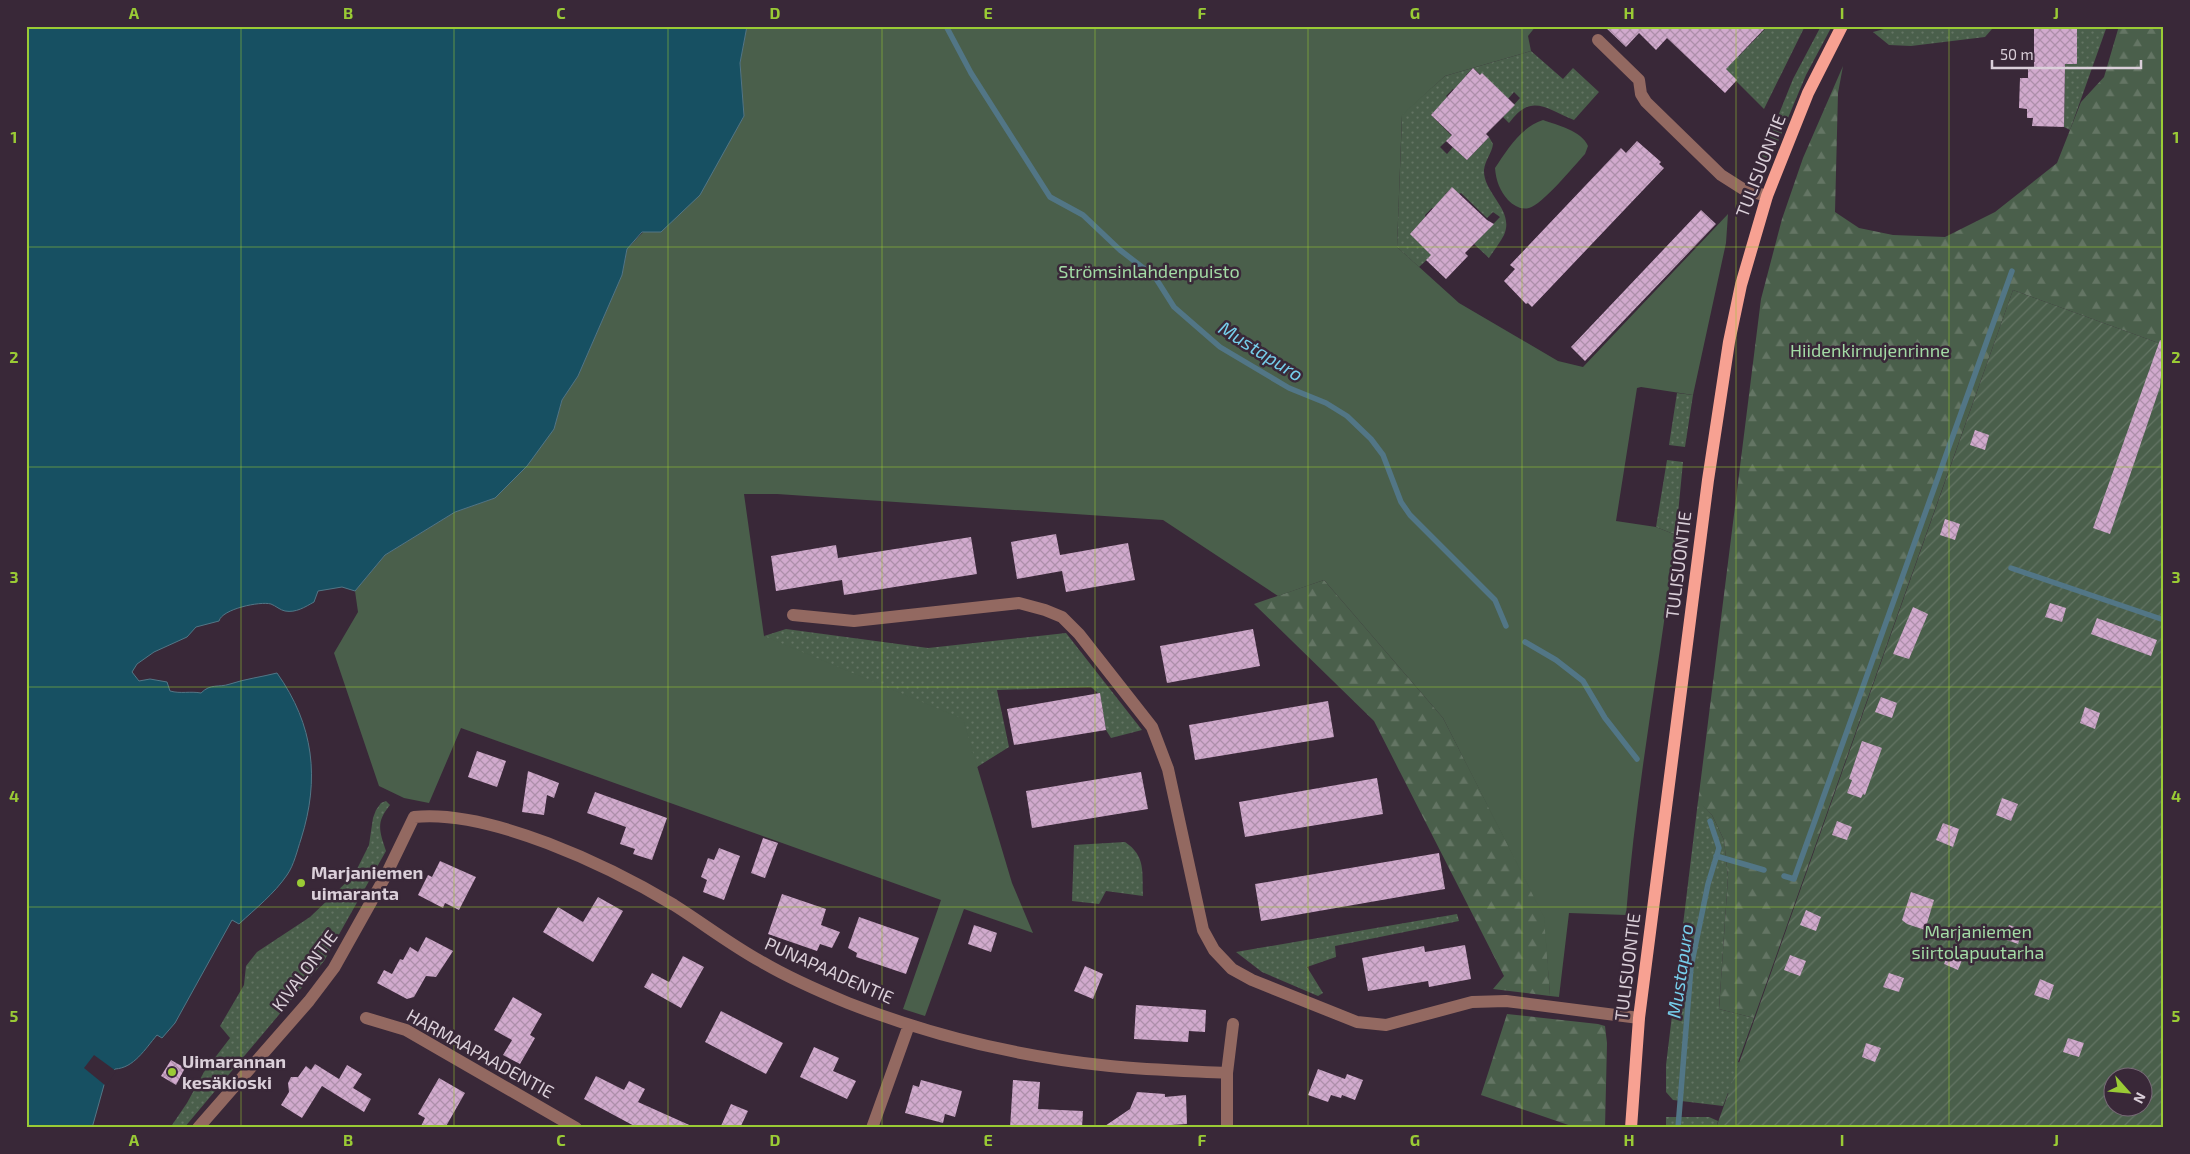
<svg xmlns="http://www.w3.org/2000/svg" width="2190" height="1154" font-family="'Exo 2',sans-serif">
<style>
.grass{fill:url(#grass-dots)}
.forest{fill:url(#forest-firs)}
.park{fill:#4a5f4b}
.garden{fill:url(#garden-furrows);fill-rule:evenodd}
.water{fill:#175062;stroke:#527686}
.pier{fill:#392838}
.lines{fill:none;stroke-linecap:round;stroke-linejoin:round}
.stream{stroke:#527686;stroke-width:5.5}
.building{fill:url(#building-cross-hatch)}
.minor{stroke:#936961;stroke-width:12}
.major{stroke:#f7a192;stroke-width:12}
.grid{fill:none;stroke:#9acb35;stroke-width:1;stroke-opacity:0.55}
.poi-dot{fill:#9acb35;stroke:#392838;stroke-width:2}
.labels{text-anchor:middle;stroke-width:5;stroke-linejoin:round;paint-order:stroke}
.street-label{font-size:18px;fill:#dacfd9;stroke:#392838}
.park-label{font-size:18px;fill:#a3dba5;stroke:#392838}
.poi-label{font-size:18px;font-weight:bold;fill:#dacfd9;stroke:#392838;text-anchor:start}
.water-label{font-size:19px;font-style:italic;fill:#76ceeb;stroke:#392838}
.neatline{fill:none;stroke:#9acb35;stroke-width:2}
.grid-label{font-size:16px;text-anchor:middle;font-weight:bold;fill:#9acb35}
</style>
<defs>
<pattern id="grass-dots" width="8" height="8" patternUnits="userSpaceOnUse" patternTransform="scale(1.25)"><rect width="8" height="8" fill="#4a5f4b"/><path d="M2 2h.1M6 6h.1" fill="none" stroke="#647564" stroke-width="1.8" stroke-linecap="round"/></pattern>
<pattern id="forest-firs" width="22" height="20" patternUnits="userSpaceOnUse" patternTransform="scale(1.25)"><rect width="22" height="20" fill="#4a5f4b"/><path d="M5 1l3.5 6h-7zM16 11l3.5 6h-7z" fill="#647564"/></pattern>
<pattern id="garden-furrows" width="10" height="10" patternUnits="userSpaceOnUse" patternTransform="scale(1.25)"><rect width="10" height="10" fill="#4a5f4b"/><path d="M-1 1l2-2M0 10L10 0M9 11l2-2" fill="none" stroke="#647564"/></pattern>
<pattern id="building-cross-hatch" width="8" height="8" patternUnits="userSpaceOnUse" patternTransform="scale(1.25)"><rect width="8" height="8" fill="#d1aacd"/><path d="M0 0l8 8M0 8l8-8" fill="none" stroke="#ad8faa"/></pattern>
</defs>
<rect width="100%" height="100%" fill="#392838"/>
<path class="grass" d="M1763,26H1805L1764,109L1705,50L1718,36L1739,56L1765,29Z
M1821,26H1832L1806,75L1767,168L1758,166L1793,79Z
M1895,26H1990L1992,29L1985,37L1911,46L1889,45L1873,32Z
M2077,26H2107L2070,130L2064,127L2065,64H2077Z
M1531,51L1563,79L1573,68L1599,92L1574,120C1545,108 1531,93 1509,123L1503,117L1520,98L1514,92L1508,99L1473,68L1466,75L1474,82L1461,95L1453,89L1446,96L1448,98L1431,115L1452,136L1440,147L1447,154L1453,147L1467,160L1489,137L1493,144C1492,153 1485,160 1484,170C1483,194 1515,210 1504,235C1500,243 1494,250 1489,258L1474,244L1500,217L1493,212L1487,218L1461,193L1459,194L1452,188L1445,194L1453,201L1440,215L1432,208L1425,215L1432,255L1419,267L1397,247L1402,116L1272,228L1445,76Z
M1677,393L1693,395L1685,447L1669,445Z
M1667,460L1683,462L1676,535L1656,527Z
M786,629L928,648L1066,633L1142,730L1111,738L1106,730L1100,695L1091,687L997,690L1009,747L977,767L764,636Z
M386,801L390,805C376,822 379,830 386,851L324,961L184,1128H170L187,1103L204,1072L230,1038L220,1026L244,985L246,966L257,952L310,917L354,875L369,845L373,818L376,810L381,803Z
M1698,801L1712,815L1724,840L1728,877L1719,1009L1754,1018L1738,1062L1813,1087L1728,1093L1723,1106L1673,1100L1666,1092V1065Z
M1125,842C1146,856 1142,872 1143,896L1106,891L1099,904L1072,901L1074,845Z
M1457,914L1459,921L1335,946L1336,957L1307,967L1323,993L1318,996L1262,972L1236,952Z
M1666,1117H1709L1718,1121L1716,1128H1666Z"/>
<path class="forest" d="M2119,26H2164V345L2013,290L1754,1018L1719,1009L1728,877L1724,840L1712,815L1698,802L1761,299L1782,219L1803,158L1843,66L1838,93L1835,212L1859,228L1893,235L1945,237L1995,212L2057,163L2081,102L2104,77Z
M1324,580L1443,718L1545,917L1550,996L1493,989L1504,976L1374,721L1254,604Z
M1507,1014L1598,1024L1605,1026L1607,1043L1605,1128H1577L1481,1095Z"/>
<path class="park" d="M747,26H1536L1528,36L1531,51L1445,76L1402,115L1397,247L1459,303L1558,361L1583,367L1728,214L1726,243L1693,395L1641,387L1637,388L1616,521L1656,527L1676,535C1660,662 1636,788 1626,915L1569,913L1559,997L1550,996L1544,917L1443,718L1324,580L1278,596L1163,520L777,494H744L764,636L963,719L1012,883L1033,933L964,909L925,1016L903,1009L941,900L461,728L429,803L404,798L379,786L334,653L358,612L355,591L385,555L455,512L495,498L554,429L562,400L578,376L622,275L627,249L729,142L744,116L740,63Z
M1543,120C1557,125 1582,131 1588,146L1585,154C1574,166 1542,205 1529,208C1521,210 1514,206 1508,200C1500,191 1496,181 1495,168C1507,150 1521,127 1543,120Z"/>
<path class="garden" d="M2013,290L2164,345V1128H1716ZM2112,1076H2142V1106H2112Z"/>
<path class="water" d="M26,26H747L740,63L744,116L700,195L661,232H642L627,249L622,275L578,376L562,400L554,429L527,466L495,498L455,512L385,555L355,591L342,587L318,591L314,602C305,607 296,613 285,611C280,610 276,606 271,604C260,601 222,609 219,621L196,627L187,637L154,652L137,664L132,672L139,681L150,679L167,682L170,691C181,694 190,691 201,693C211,683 218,688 230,684C245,679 261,677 277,673C314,725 320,779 301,839C297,851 294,865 287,875C274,894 256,908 239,924L232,920L175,1023L162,1038L157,1035C145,1049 134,1068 115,1069L104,1085L92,1128H26Z"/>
<path class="pier" d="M94,1055L116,1071L106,1086L84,1068Z"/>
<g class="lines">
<path class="stream" d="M946,26L971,73L1050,197L1083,215L1120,250L1155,277L1174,307L1220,347L1289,388L1326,403L1347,416L1371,439L1383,455L1401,502L1410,515L1495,600L1506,626
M2011,568L2164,620
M1525,642L1556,660L1583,681L1605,718L1637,759
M1716,856L1764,870
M1784,876L1794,879L2012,271
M1678,1128L1691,967L1708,884L1719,848L1710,821"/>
</g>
<path class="building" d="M1604,26H1767L1726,69L1737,80L1725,93L1667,38L1656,50L1639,33L1626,47Z
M2034,26H2077V64H2065L2064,127L2032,126L2033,118H2027V109L2019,108L2020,78H2028V69H2034Z
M1473,68L1480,75L1482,73L1515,105L1486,134L1489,137L1467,160L1446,141L1452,135L1431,115Z
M1637,141L1661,162L1659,164L1664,168L1532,307L1528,303L1526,304L1504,281L1515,269L1510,265L1621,148L1626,153Z
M1452,187L1487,220L1494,224L1465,253L1468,256L1446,279L1426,260L1431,255L1410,234Z
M1701,210L1716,224L1585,361L1571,347Z
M2160,340L2164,341L2160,387L2110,534L2093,528Z
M1975,430L1989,435L1985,450L1970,445Z
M1945,519L1960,524L1955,540L1940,535Z
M1056,534L1060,555L1128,543L1135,580L1066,592L1062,571L1017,579L1011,542Z
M971,537L977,574L844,595L842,580L776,591L771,556L836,545L838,558Z
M2050,603L2066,608L2062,622L2045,617Z
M1913,607L1928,614L1909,659L1893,654Z
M2097,618L2157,640L2151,656L2091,634Z
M1253,629L1260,666L1167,683L1160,646Z
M1100,693L1106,730L1014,745L1007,709Z
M1881,697L1897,703L1892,718L1875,712Z
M1328,701L1334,737L1195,760L1189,725Z
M2085,707L2100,713L2095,729L2080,723Z
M1862,741L1882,748L1865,795L1863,794L1861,798L1847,793L1852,780L1849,779Z
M477,751L506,761L497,787L468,777Z
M528,771L559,783L554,798L547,795L544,815L522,812Z
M1141,772L1148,809L1032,828L1026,791Z
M1377,778L1383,814L1245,837L1239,802Z
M595,792L667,818L652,860L633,854L635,849L620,844L626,827L587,813Z
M2002,798L2018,804L2011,821L1996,815Z
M1837,821L1852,827L1847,840L1832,835Z
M1943,823L1959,829L1953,847L1936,840Z
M763,838L778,843L765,878L751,873Z
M719,848L740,856L724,900L703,892L707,880L701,877L708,858L714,860Z
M1439,853L1445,889L1261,921L1255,884Z
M440,861L476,877L459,910L445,903L443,908L418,895L428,875L432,877Z
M1911,892L1934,900L1925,930L1907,924L1902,920Z
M782,894L826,909L821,925L840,932L832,948L820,944L817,951L768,934Z
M598,897L623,911L593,962L543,932L558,907L583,922Z
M1806,910L1821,917L1816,931L1800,925Z
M859,917L919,938L906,974L856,957L857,953L848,948Z
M974,925L997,933L991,952L968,944Z
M2009,925L2023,930L2018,944L2004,939Z
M426,937L453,951L436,977L426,976L414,997L407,999L377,983L384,970L392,974L400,959L403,960L410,947L418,952Z
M1465,945L1471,979L1429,987L1428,981L1368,991L1362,958L1424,946L1425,952Z
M1950,949L1964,955L1958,970L1944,964Z
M1790,955L1806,961L1800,976L1784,970Z
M683,956L704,967L681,1008L644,987L652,973L669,982Z
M1085,966L1103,974L1093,999L1074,991Z
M1889,973L1904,978L1899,992L1883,987Z
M2040,979L2054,985L2049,1000L2034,995Z
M513,997L542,1014L530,1035L535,1038L520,1064L503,1055L512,1040L494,1030Z
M1136,1005L1206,1010L1205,1032L1189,1031L1188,1042L1134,1039Z
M721,1011L783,1043L766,1074L705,1042Z
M2068,1038L2084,1043L2079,1057L2063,1052Z
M1866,1043L1881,1048L1875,1062L1862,1057Z
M814,1047L839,1058L833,1071L856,1081L847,1099L800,1077Z
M171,1060L185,1068L176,1085L161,1076Z
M315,1064L339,1079L347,1065L362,1074L353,1088L371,1099L364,1112L322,1086L302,1118L281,1105L289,1092L288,1083L291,1077H298L306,1066L311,1070Z
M1318,1069L1345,1079L1347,1074L1363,1080L1355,1100L1342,1095L1341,1098L1331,1095L1328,1102L1308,1095Z
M596,1076L624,1090L629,1081L645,1089L638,1102L696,1128H638L584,1099Z
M439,1078L465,1093L445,1128H420L425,1118L418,1114Z
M921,1080L962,1091L955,1117L945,1114L943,1123L905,1113L913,1085L919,1087Z
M1013,1080L1040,1082L1038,1109L1083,1111L1082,1128H1010Z
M1137,1092L1165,1094V1097L1186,1095L1187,1124L1171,1125V1128H1102L1130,1109Z
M731,1104L748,1111L740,1128H720Z"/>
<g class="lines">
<path class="minor" d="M1598,40L1639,80L1641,94L1646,102L1721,175L1743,189L1767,196
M793,615L854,621L1019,603L1045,610L1062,617L1079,634L1152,727L1168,769L1203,930L1214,950L1232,969L1252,980L1357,1022L1386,1025L1472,1002L1506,1001L1639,1018
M366,1018L406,1030L576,1128
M198,1128L309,1001L334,968L385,877L414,817C490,809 609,866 674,905C704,924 731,945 762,962C789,978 819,991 848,1003C932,1036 1021,1057 1110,1066C1149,1070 1188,1071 1227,1073
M872,1128L909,1025
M1227,1128V1073L1233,1024"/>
<path class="major" d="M1631,1128L1639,1018L1708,480L1729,342L1741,285L1767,196L1808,93L1842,26"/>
</g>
<path class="grid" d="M241,26V1128M454,26V1128M668,26V1128M882,26V1128M1095,26V1128M1308,26V1128M1522,26V1128M1736,26V1128M1949,26V1128M26,247H2164M26,467H2164M26,687H2164M26,907H2164"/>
<g class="poi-dot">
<circle cx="301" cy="883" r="5"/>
<circle cx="172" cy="1072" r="5"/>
</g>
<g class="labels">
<g class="street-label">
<text transform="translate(1761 166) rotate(-69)" y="6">TULISUONTIE</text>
<text transform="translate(1679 565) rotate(-83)" y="6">TULISUONTIE</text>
<text transform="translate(1628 967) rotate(-83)" y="6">TULISUONTIE</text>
<text transform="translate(305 971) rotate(-53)" y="6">KIVALONTIE</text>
<text transform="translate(829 971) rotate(24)" y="6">PUNAPAADENTIE</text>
<text transform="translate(480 1054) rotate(29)" y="6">HARMAAPAADENTIE</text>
</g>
<g class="park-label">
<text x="1149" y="278">Strömsinlahdenpuisto</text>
<text x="1870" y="357">Hiidenkirnujenrinne</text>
<text x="1978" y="938">Marjaniemen<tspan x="1978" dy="21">siirtolapuutarha</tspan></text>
</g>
<g class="poi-label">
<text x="311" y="879">Marjaniemen<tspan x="311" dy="21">uimaranta</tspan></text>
<text x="182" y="1068">Uimarannan<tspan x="182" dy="21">kesäkioski</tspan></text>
</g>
<g class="water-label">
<text transform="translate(1261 351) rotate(32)" y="7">Mustapuro</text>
<text transform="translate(1680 971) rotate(-82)" y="7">Mustapuro</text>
</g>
</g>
<rect width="2190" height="1154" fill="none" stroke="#392838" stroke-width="55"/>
<g transform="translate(2128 1092) rotate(117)"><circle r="24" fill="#392838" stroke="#796b78"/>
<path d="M0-4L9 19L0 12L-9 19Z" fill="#9acb35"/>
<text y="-8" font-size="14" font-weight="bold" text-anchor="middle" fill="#dacfd9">N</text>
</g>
<path d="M1992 60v8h149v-8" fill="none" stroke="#dacfd9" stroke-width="2.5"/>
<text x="2000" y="60" font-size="15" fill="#dacfd9" stroke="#392838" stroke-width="4" paint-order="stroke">50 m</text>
<rect x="28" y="28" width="2134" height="1098" class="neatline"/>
<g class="grid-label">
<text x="134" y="19">A</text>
<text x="348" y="19">B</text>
<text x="561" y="19">C</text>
<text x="775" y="19">D</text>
<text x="988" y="19">E</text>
<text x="1202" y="19">F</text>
<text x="1415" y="19">G</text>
<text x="1629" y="19">H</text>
<text x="1842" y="19">I</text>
<text x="2056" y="19">J</text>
<text x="14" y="143">1</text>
<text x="2176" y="143">1</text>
<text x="14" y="363">2</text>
<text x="2176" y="363">2</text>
<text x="14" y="583">3</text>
<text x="2176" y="583">3</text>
<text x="14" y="802">4</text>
<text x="2176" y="802">4</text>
<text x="14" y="1022">5</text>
<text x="2176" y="1022">5</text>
<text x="134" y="1146">A</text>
<text x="348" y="1146">B</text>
<text x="561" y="1146">C</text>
<text x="775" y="1146">D</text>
<text x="988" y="1146">E</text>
<text x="1202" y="1146">F</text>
<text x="1415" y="1146">G</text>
<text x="1629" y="1146">H</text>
<text x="1842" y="1146">I</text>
<text x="2056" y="1146">J</text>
</g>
</svg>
